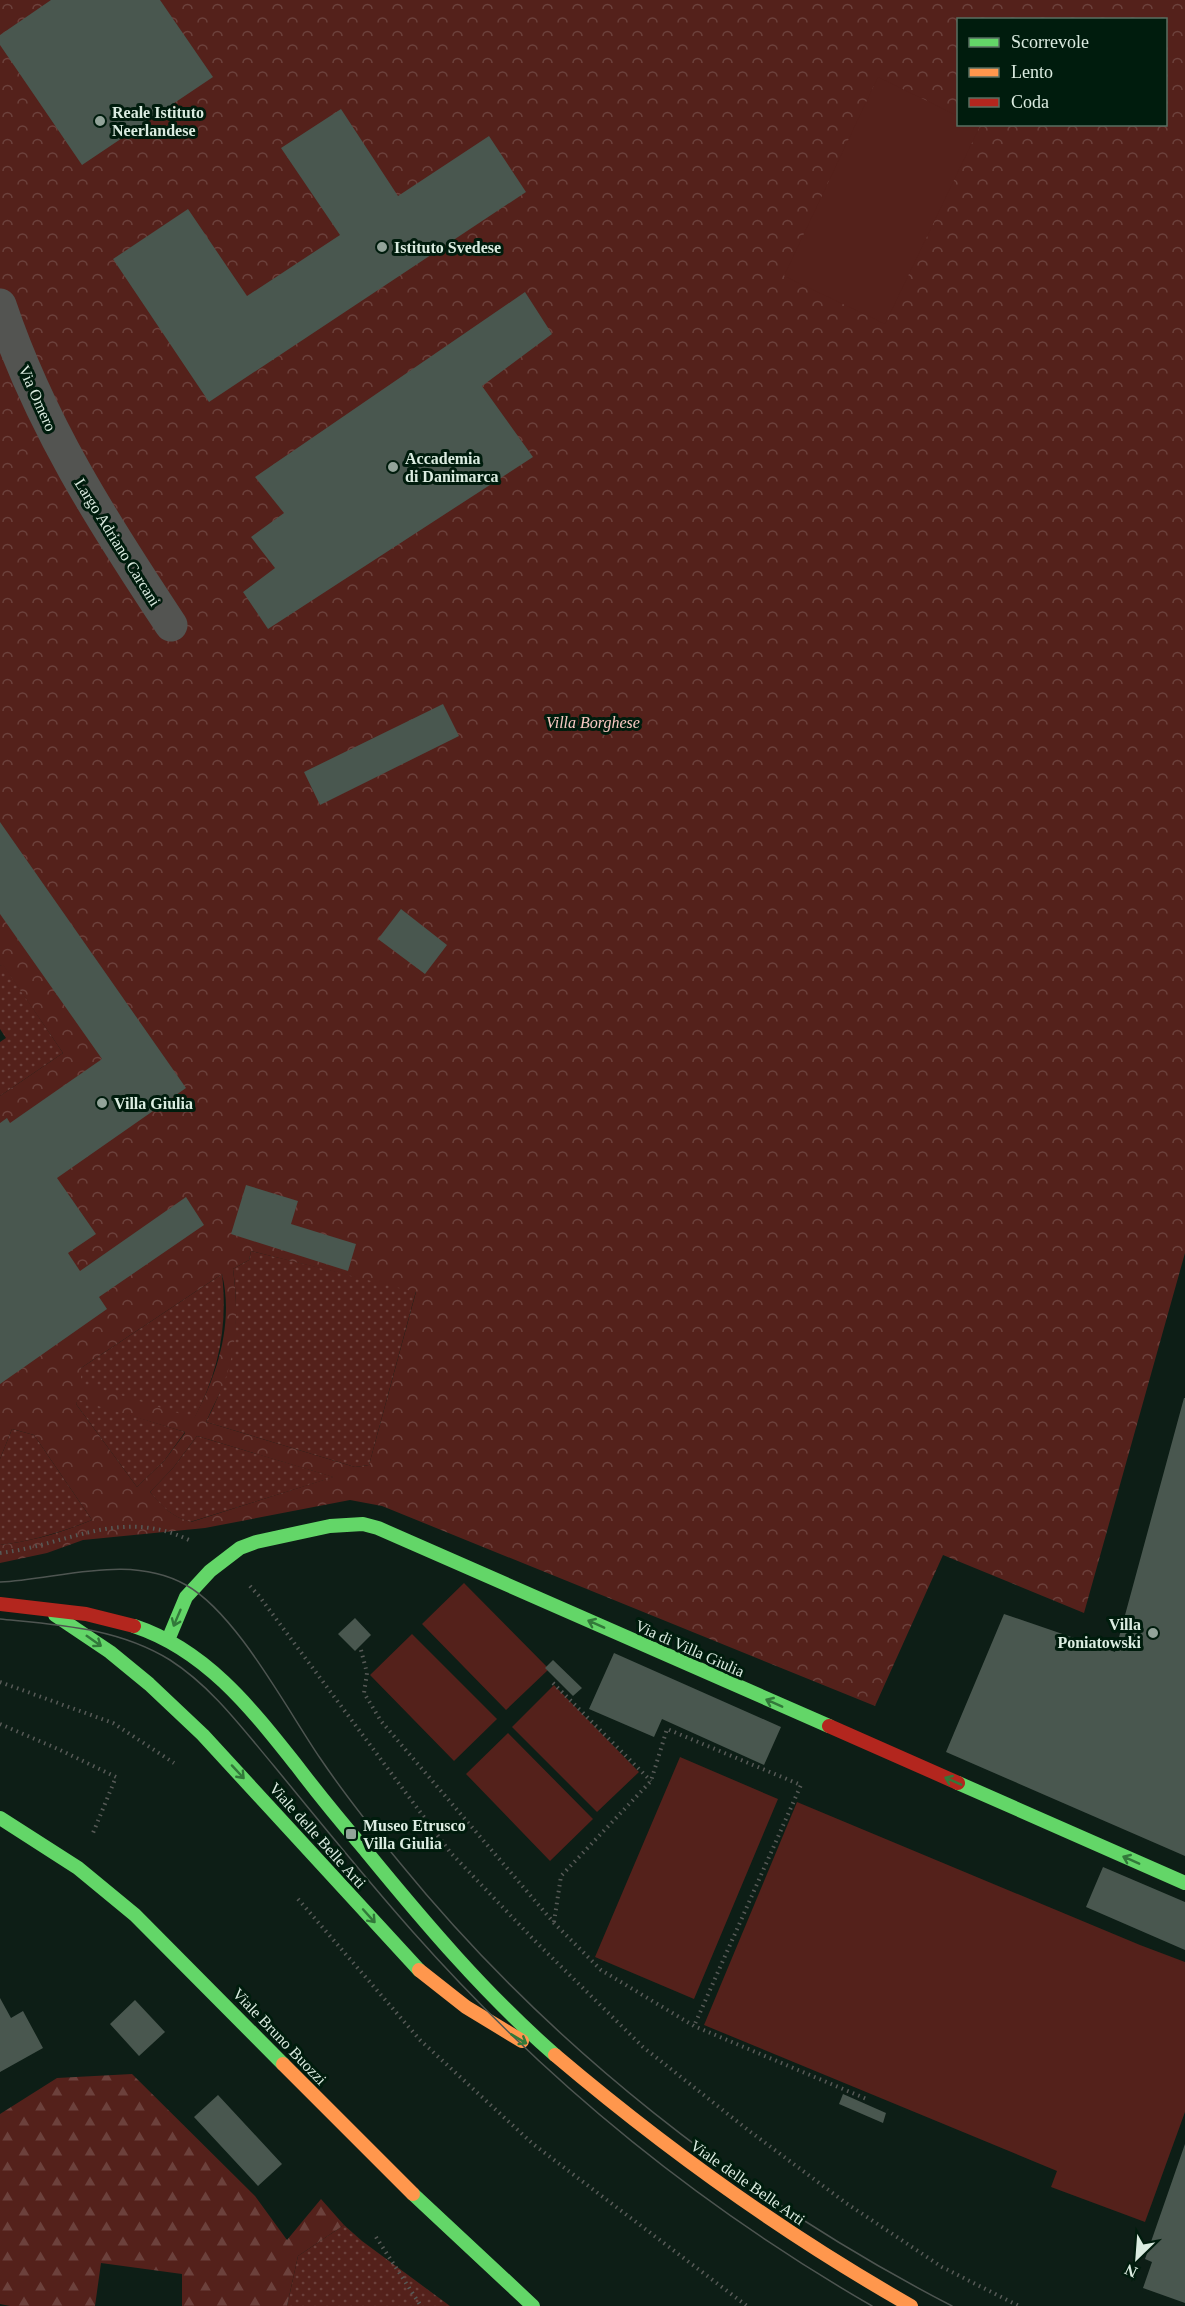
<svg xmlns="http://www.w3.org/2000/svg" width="1185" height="2306" font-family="Georgia,serif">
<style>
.grass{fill:url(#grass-dots)}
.forest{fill:url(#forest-firs)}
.park{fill:url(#park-crowns);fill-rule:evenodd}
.pitch{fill:#54211b}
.building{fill:#49574f}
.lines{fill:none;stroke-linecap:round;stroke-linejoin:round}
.path{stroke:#575a57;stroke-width:4;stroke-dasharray:1.5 4.5;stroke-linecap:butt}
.street{stroke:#535451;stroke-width:33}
.fast{stroke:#63d668;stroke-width:14}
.slow{stroke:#ff974d;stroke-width:14}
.jam{stroke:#b3261e;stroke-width:14}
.tram{stroke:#4e5551;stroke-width:1.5}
.oneway{stroke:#32793a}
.poi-dot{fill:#93a49a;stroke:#001c0d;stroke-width:2}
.labels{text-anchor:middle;stroke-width:6;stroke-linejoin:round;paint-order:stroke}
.poi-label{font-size:16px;font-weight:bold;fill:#dbece1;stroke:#001c0d;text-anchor:start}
.street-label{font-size:16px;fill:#dbece1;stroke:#001c0d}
.park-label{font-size:16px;font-style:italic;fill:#f8c9c3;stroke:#001c0d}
</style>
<defs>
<pattern id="grass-dots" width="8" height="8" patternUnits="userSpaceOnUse" patternTransform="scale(1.5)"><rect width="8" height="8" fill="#54211b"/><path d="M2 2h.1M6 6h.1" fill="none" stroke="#6c413c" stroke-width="1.8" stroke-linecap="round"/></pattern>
<pattern id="forest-firs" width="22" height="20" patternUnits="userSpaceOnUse" patternTransform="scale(1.5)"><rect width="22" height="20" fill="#54211b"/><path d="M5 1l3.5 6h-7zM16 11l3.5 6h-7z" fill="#6c413c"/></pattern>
<pattern id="park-crowns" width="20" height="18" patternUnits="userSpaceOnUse" patternTransform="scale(1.5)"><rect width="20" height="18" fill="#54211b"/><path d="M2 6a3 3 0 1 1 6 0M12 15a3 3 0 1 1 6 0" fill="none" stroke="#6c413c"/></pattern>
</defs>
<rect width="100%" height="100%" fill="#0d1e16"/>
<path class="grass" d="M3,964L63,1053L0,1096V1042L6,1038L0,1029V966Z
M251,1251L416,1291L369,1465L355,1467L206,1422C232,1373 241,1324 233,1269L249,1260Z
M222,1274C228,1326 219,1372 194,1419L81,1384V1368Z
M78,1399L185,1432L164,1461L137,1487L76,1404Z
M12,1429L34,1435L92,1520C62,1532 32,1541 0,1545V1459Z
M197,1436L334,1477L190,1522C171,1516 162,1507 150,1492L173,1468Z
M344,2225L362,2241L450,2306H287L298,2256Z"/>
<path class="forest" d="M132,2074L255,2196L287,2240L321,2199L344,2225L298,2256L287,2306H182V2274L101,2263L95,2306H10L0,2304V2114L57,2078Z"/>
<path class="park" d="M0,0H1185V1253L1084,1613L943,1555L875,1706L382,1506L350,1500L205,1528L83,1540L47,1553L0,1563V1545C32,1541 61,1533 92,1520L34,1435L12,1429L0,1459V1096L63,1053L3,965L0,966ZM958,20H1166V124H958ZM251,1251L416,1292L369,1465L355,1467L206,1422C212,1408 220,1394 225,1380C238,1344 238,1306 233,1269L249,1260ZM222,1274C234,1323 217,1376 194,1418L81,1383V1368ZM78,1400L185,1432V1433L164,1461L137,1487L76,1404ZM197,1436L333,1477L191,1522C171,1516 163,1507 150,1492L173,1468Z"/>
<path class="pitch" d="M878,77L958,116V124L980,126L885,324L784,276Z
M464,1583L549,1669L506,1710L422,1624Z
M412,1634L497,1719L454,1761L370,1675Z
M554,1685L639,1772L597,1812L512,1727Z
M508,1733L593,1819L550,1861L466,1774Z
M680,1757L778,1799L694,1999L595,1957Z
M797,1802L1140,1945L1185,1962V2112L1145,2222L1051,2187L1057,2171L704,2025Z"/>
<path class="building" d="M51,0H160L213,77L82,165L0,45V35Z
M341,109L398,196L489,136L526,192L209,402L113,259L188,209L247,296L340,235L281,148Z
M525,292L552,334L482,386L533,457L268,629L243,592L275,568L251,537L284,513L255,477Z
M443,704L459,736L320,805L304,772Z
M0,822L186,1088L57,1178L96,1234L68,1253L80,1271L186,1197L204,1225L99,1297L107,1309L0,1384V1123L7,1118L10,1123L102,1059L0,914Z
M401,909L447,945L425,974L378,939Z
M246,1185L298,1201L291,1224L356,1244L348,1271L231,1234Z
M1184,1398H1185V1856L946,1752L1004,1614L1115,1652Z
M355,1618L371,1635L355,1651L338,1634Z
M614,1653L781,1727L764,1765L662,1719L654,1737L589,1709Z
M553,1660L582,1688L573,1696L545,1668Z
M1103,1867L1185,1902V1950L1086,1907Z
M0,1998L11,2018L23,2011L43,2048L0,2072Z
M135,2000L165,2032L139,2056L110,2024Z
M843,2094L886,2113L883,2123L839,2104Z
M218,2095L282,2164L258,2186L194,2117Z
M1185,2144V2303L1143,2288L1152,2262L1145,2259Z"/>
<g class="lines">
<path class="path" d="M0,1553C68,1545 120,1507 189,1540
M250,1586L259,1596L450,1852L534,1940L643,2047L748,2130L846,2203L942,2267L1019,2306
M361,1650L367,1673L364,1693L381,1721L554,1923L601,1970L694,2026L869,2100
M0,1682L113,1723L174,1763
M553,1683L651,1781
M0,1724L58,1749L116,1777L93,1833
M298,1899L420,2040L533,2144L747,2306
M554,1922L561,1876L651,1781L667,1729L801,1785L694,2026
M376,2237L421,2306"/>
<path class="street" d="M0,305C40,424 102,521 171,625"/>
<path class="fast" d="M55,1615L110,1652L149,1684L203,1735L419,1970
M134,1626C206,1650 251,1708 297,1766C319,1795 342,1823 366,1851C425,1923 485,1994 555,2055
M168,1640L186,1597L210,1571L240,1548L256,1542L330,1526L363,1524L378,1528L829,1726
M958,1783L1185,1883
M0,1818L78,1868L135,1915L283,2064
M413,2194L533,2306"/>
<path class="slow" d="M419,1970L466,2007L522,2041
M555,2055C666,2149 784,2234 911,2306
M283,2064L413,2194"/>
<path class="jam" d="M0,1604L86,1614L134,1626
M829,1726L958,1783"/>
<path class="tram" d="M0,1582C60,1579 130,1553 186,1585C237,1614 286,1708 320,1758C345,1795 372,1829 400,1863C549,2046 743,2198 952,2306
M0,1619C60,1625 118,1628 170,1660C212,1687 242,1728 274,1766C320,1822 365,1878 413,1932C545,2081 699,2206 872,2306"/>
</g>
<defs><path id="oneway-shaft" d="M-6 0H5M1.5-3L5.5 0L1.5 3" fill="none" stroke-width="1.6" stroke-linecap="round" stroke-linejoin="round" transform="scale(1.5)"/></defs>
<g class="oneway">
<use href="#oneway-shaft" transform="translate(177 1618) rotate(113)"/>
<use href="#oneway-shaft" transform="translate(596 1624) rotate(-156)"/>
<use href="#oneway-shaft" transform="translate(94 1641) rotate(35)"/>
<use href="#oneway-shaft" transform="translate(774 1703) rotate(-156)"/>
<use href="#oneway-shaft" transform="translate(238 1772) rotate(47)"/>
<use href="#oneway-shaft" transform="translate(953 1781) rotate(-156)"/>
<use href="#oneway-shaft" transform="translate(1131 1860) rotate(-156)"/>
<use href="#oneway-shaft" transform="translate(369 1916) rotate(48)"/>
<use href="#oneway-shaft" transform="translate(519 2039) rotate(31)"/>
</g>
<g class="poi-dot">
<circle cx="100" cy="121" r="6"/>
<circle cx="382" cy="247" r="6"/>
<circle cx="393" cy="467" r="6"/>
<circle cx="102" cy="1103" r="6"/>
<circle cx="1153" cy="1633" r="6"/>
<rect x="345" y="1828" width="12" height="12" rx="3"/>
</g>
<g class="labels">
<g class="poi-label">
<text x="112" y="118">Reale Istituto<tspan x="112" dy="18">Neerlandese</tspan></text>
<text x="394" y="253">Istituto Svedese</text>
<text x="405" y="464">Accademia<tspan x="405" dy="18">di Danimarca</tspan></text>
<text x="114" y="1109">Villa Giulia</text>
<text x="1141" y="1630" text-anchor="end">Villa<tspan x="1141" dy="18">Poniatowski</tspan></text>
<text x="363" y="1831">Museo Etrusco<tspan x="363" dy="18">Villa Giulia</tspan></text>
</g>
<g class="street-label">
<text transform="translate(38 398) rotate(66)" y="6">Via Omero</text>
<text transform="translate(118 542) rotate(58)" y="6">Largo Adriano Carcani</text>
<text transform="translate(690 1648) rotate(24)" y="6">Via di Villa Giulia</text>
<text transform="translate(318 1835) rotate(48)" y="6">Viale delle Belle Arti</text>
<text transform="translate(280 2036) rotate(46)" y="6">Viale Bruno Buozzi</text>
<text transform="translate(748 2182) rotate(35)" y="6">Viale delle Belle Arti</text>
</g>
<g class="park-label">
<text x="593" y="728">Villa Borghese</text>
</g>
</g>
<rect x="957" y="18" width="210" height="108" fill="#001c0d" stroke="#586f62" stroke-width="1.5"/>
<rect x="969" y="38" width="30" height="9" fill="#63d668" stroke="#586f62" stroke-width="1.5"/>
<text x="1011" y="48" font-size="18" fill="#dbece1">Scorrevole</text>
<rect x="969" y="68" width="30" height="9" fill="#ff974d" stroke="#586f62" stroke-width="1.5"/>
<text x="1011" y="78" font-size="18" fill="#dbece1">Lento</text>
<rect x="969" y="98" width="30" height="9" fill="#b3261e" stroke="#586f62" stroke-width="1.5"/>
<text x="1011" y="108" font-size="18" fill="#dbece1">Coda</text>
<g transform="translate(1137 2258) rotate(205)" stroke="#001c0d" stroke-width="4.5" paint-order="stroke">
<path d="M0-4.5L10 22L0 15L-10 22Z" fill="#dbece1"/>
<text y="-9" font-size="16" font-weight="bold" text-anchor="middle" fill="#dbece1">N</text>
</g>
</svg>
